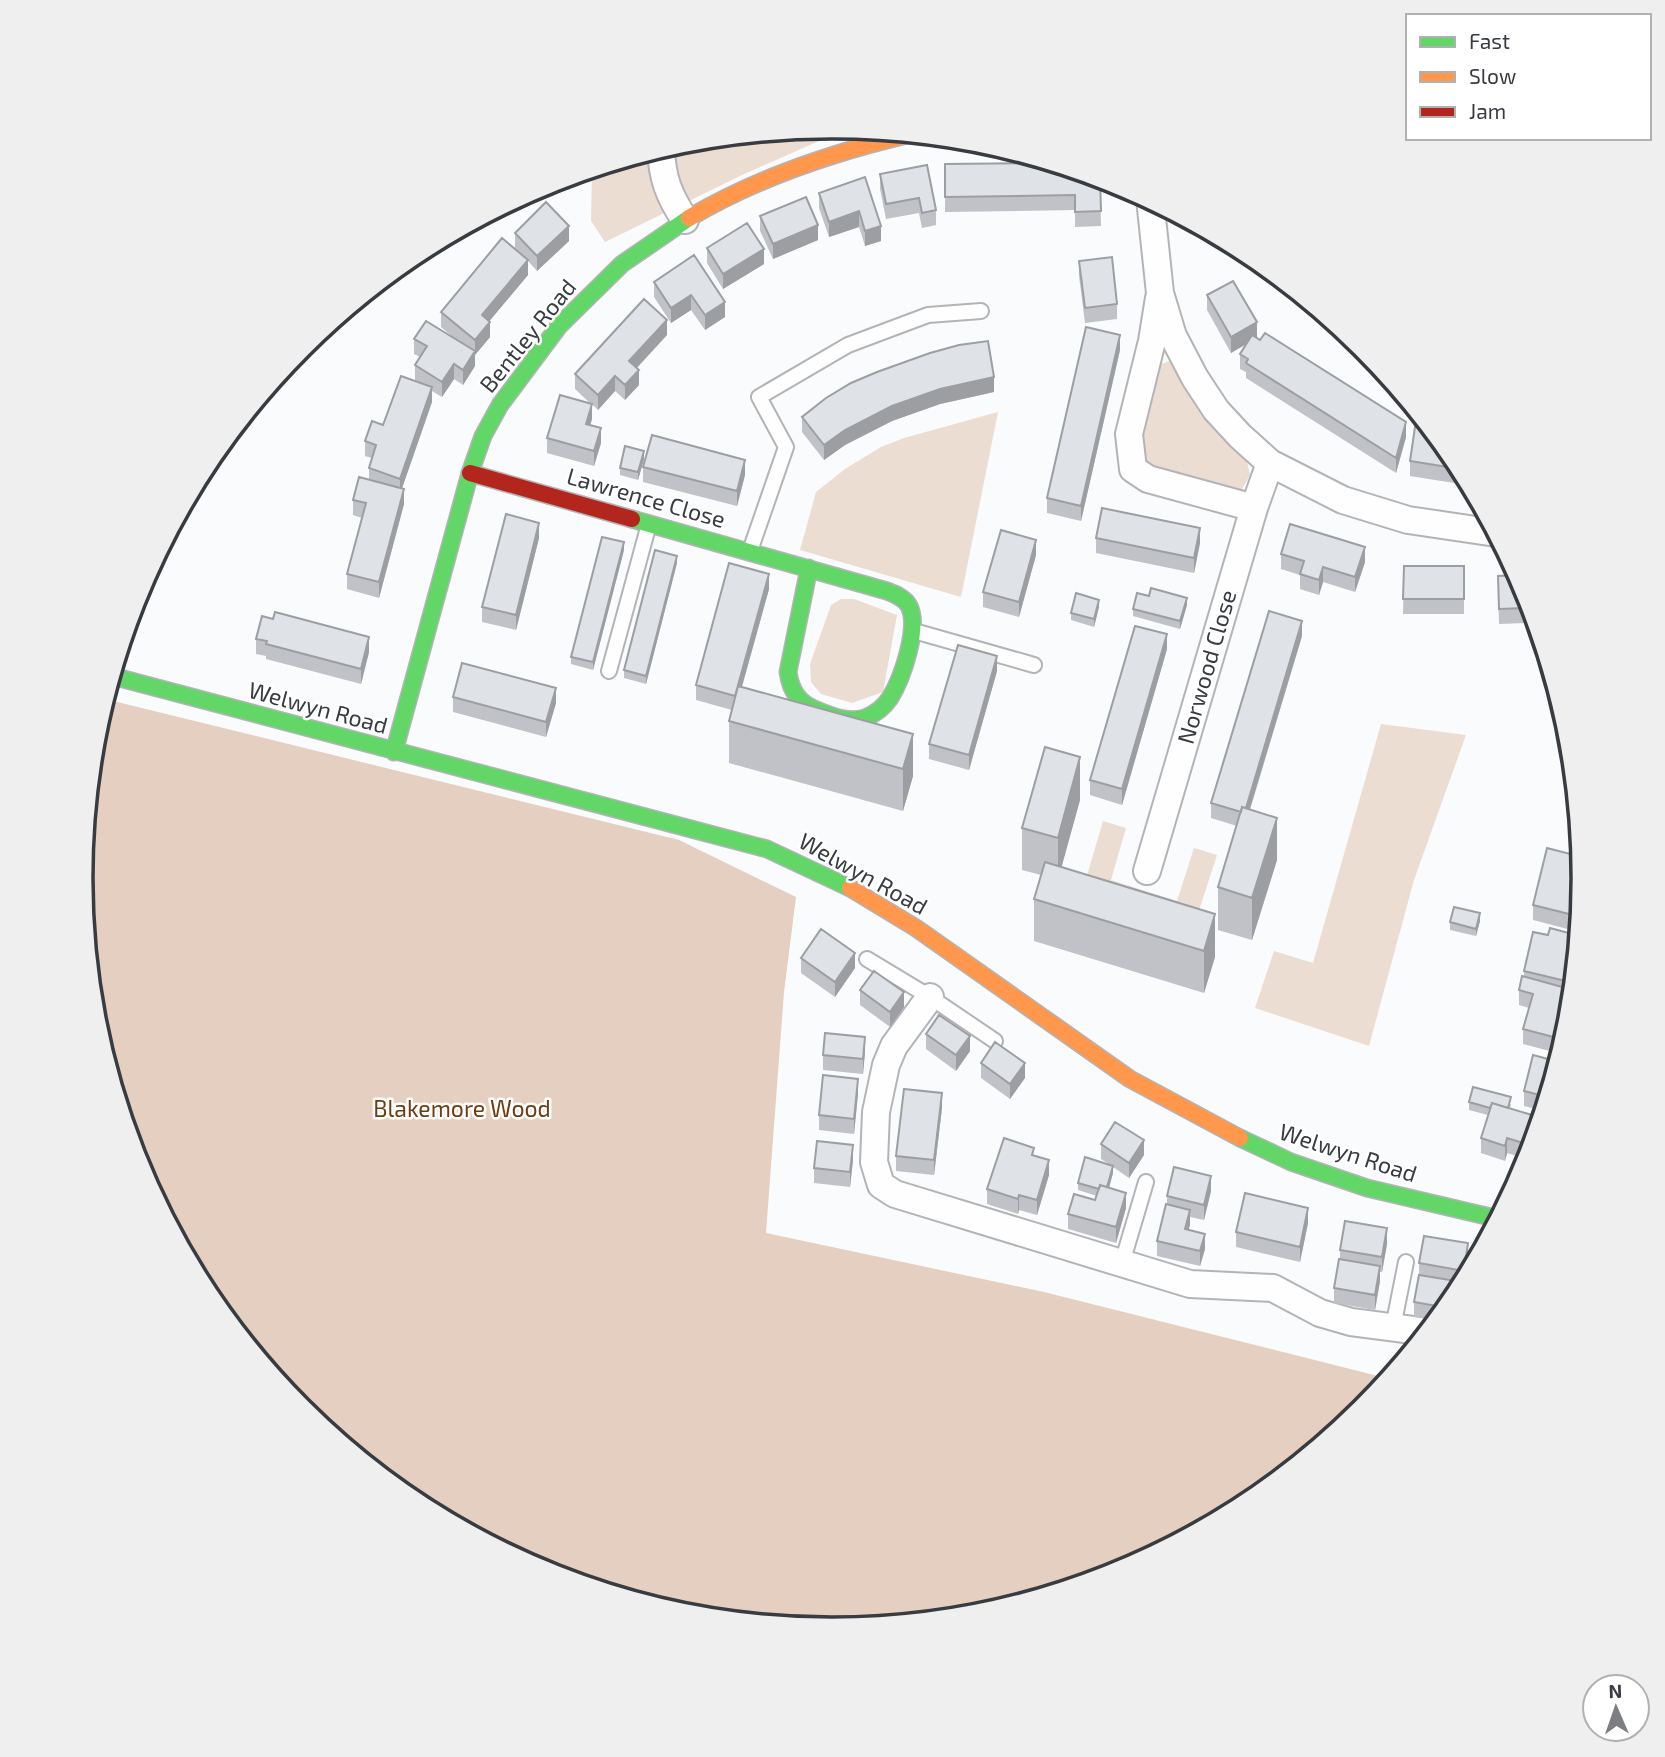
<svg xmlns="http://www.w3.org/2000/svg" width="1665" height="1757" font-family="'Exo 2',sans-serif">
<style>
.green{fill:#ecddd3}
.forest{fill:#e5cfc0}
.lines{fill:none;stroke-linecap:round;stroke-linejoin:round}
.lane-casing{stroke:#b2b4b7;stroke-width:18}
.street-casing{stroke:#b2b4b7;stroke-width:30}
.fast-casing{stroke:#b2b4b7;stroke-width:19}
.slow-casing{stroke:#b2b4b7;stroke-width:19}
.jam-casing{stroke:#b2b4b7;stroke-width:19}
.lane{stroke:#fefeff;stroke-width:14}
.street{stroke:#fefeff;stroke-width:26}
.fast{stroke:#63d668;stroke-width:16}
.slow{stroke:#ff974d;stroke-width:16}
.jam{stroke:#b3261e;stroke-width:16}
.wall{fill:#c0c2c7}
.shaded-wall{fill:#9c9ea2}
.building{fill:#dfe2e7;stroke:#9c9ea2;stroke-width:2}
.labels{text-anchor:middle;stroke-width:5;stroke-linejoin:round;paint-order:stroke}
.street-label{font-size:23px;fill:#383b40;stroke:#fff}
.park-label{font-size:23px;fill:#6f3c10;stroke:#fff}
.rim{fill:none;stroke:#383b40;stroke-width:3.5}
</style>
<rect width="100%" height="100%" fill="#fafbfc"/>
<path class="green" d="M831,127L819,141L742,175L605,242L591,221L592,169L686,141Z
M1169,361L1174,365L1246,457L1250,475L1239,495L1150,469L1141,448L1159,365Z
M998,412L961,597L800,550L816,492L845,469L881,447L904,438Z
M841,599H854L897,615L883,692L852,703L821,694L811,682L810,664L831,605Z
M1381,724L1466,735L1414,880L1369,1046L1255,1008L1274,951L1313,963Z
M1103,821L1126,828L1111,880L1177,901L1194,848L1217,855L1192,932L1081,896Z"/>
<path class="forest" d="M105,699L679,840L796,897L784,992L766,1233L1044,1292L1390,1379L1364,1411L1250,1504L1120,1573L979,1616L832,1630L685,1616L544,1573L414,1504L300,1410L207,1296L138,1166L95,1025L81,879L95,731Z"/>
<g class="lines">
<defs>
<path id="lane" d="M750,551L786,447L759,397L848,345L928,315L981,311
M914,631L1034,665
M609,671L649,524
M867,959L930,997L995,1041
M1122,1263L1146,1182
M1393,1327L1406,1262"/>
<path id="street" d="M661,149C662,178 669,196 685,220
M1150,199L1160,293L1173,336L1195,378L1216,410L1240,436L1270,463L1343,500L1408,520L1496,533
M1159,298L1152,341L1129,434L1133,469L1148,479L1254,508
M1147,871L1254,508L1270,463
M930,997L894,1046L886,1065L876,1112L874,1162L881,1185L895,1194L1190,1284L1273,1288L1320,1313L1351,1322L1428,1332"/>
<path id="fast" d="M632,519L887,591C895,594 905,598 909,606C920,627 902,679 890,698C884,707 875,714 865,718C849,723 834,717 819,711C799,704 791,692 788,672L809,568
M112,676L767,849L850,888
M394,752L470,473L483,436L500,405L559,326L622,264L689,218
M1240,1138L1291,1162L1367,1188L1499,1219"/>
<path id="slow" d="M689,218C758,177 834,152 911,134
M850,888L916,928L1130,1079L1240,1138"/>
<path id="jam" d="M470,473L632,519"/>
</defs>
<use href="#lane" class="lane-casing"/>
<use href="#street" class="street-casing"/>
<use href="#fast" class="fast-casing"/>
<use href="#slow" class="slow-casing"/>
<use href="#jam" class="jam-casing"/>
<use href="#lane" class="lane"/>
<use href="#street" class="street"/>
<use href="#fast" class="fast"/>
<use href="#slow" class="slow"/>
<use href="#jam" class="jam"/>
</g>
<path class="wall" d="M945,164L1100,178L1101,226L1075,227V210L945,212Z
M927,165L936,210V225L922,228L919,213L886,219L880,189V174Z
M581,173L580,182L556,180Z
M865,177L881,241L865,246L859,227L829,237L819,208V193Z
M760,216L818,240L773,259L760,231Z
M515,233L569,241L537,271L528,261V275L489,321L490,337L475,355V366L463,385L454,379L442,397L432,391V402L402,488L404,504L379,598L347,589V574L362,518L353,515V500L369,479V468L372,458L365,456V441L383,425L420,383L415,380V365L420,357L414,354V339H455L441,327V312L519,253L515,248Z
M707,248L764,264L723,289L707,263Z
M694,255L725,317L705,330L691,310L671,323L654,297V282Z
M1079,261L1117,304V319L1085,323L1079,276Z
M1207,295L1256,338L1406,437L1396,473L1246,378V372L1240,369V354L1247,343L1231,353L1207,310Z
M667,335L637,368L639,385L625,400L615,391L598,410L592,404V419L590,425L601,443L594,466L547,453V438L591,404L575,389V374Z
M1120,350L1081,521L1047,513V498Z
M994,392L940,404L892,421L845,445L824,460L802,432V417Z
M644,459L638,480L620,475V468Z
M1457,460L1454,483L1410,476V461Z
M643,467L745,475L737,506L643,482Z
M539,538L516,630L482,622V607Z
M1096,538L1200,543L1194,573L1096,553Z
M624,550L593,670L571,664V657Z
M1281,554L1365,562L1355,592L1323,582L1319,595L1300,589V575L1281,569Z
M1036,555L1019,617L983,607V592Z
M677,563L646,684L624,678V670Z
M1404,566H1464V614H1403Z
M769,589L742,687L913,734V776L903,811L729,763V721L732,710L696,700V685Z
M1498,591H1527L1541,637H1529V623L1499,624Z
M1187,605L1180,629L1133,616V609Z
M1099,607L1094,627L1071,620V613Z
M1302,636L1250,810L1277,860L1252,940L1218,930V887L1237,826L1211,818V803Z
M256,639L369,652L361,684L266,659V656L256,654Z
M1167,649L1122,805L1090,795V780Z
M997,671L969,770L929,759V744Z
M453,697L556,703L546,737L453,712Z
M1080,800L1061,867L1215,957L1204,993L1034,941V899L1041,875L1022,870V828Z
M1584,879L1579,932L1533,920V905Z
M1480,921L1476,936L1450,930V922Z
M1576,950L1574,956H1577L1570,1026L1561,1054L1523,1044V1029L1529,1008L1519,1005V990L1524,977V971Z
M801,958L855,968L835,997L801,973Z
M860,990L904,1007L890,1027L860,1005Z
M926,1034L970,1051L956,1071L926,1049Z
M865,1052L863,1074L823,1070V1055Z
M1559,1062L1544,1111L1524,1106V1091Z
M981,1063L1025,1078L1010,1099L981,1078Z
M858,1094L854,1134L819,1130V1115Z
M1469,1102L1511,1104L1510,1109L1542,1118L1529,1160L1507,1153L1505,1161L1481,1153V1138L1488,1115L1469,1110Z
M942,1108L934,1175L896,1171V1156Z
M1101,1144L1144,1155L1129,1178L1113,1167V1173L1109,1188L1126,1208L1116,1243L1068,1229V1214L1095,1200L1097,1196L1078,1190V1183L1109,1164L1101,1159Z
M1034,1156L1049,1175L1037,1215L1019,1210L1018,1214L987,1204V1189Z
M853,1160L850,1187L814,1183V1168Z
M1211,1191L1204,1220L1190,1217L1188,1230L1205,1249L1200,1266L1157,1256V1241L1167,1204V1196Z
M1308,1223L1300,1262L1236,1247V1232Z
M1387,1244L1382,1272H1380V1281L1375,1310L1334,1303V1288L1340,1260V1250Z
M1468,1258L1464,1284L1463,1286L1462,1285V1289L1458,1297L1438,1321L1414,1317V1302L1419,1275V1263Z"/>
<path class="shaded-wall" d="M859,211V227L829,237V222Z
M818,225V240L773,259V244Z
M569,226V241L537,271V256Z
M881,226V241L865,246V231Z
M764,249V264L723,289V274Z
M528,260V275L482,330V315Z
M691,295V310L671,323V308Z
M725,302V317L705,330V315Z
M667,320V335L629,376V361Z
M490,322V337L475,355V340Z
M1257,322V338L1231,353V337Z
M1120,335V350L1081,521V506Z
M475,351V366L463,385V370Z
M454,364V379L442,397V382Z
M639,370V385L625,400V385Z
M615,376V391L598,410V395Z
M994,377V392L940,404L892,421L845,445L824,460V445L845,430L892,406L940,389Z
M432,387V402L400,494V479Z
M592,404V419L586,439V424Z
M1406,422V437L1396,473V458Z
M601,428V443L594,466V451Z
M644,451V459L638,480V472Z
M1455,458L1457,460L1454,483V468Z
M745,460V475L737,506V491Z
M404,489V504L379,598V582Z
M539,523V538L516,630V615Z
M1200,528V543L1194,573V558Z
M1036,540V555L1019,617V602Z
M624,542V550L593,670V662Z
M1365,547V562L1355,592V577Z
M677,556V563L646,684V676Z
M1323,567V582L1319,595V580Z
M769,574V589L735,711V696Z
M1187,598V605L1180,629V621Z
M1099,600V607L1094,627V619Z
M1302,621V636L1244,828V813Z
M1167,634V649L1122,805V789Z
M369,637V652L361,684V669Z
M997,656V671L969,770V755Z
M556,688V703L546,737V722Z
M913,734V776L903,811V769Z
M1080,757V800L1058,880V838Z
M1277,818V860L1252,940V898Z
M1480,913V921L1476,936V929Z
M1215,914V957L1204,993V951Z
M1576,935V950L1571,970V955Z
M855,953V968L835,997V982Z
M904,992V1007L890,1027V1012Z
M970,1036V1051L956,1071V1055Z
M865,1037V1052L863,1074V1059Z
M1025,1063V1078L1010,1099V1084Z
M858,1079V1094L854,1134V1119Z
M942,1093V1108L934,1175V1160Z
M1507,1138V1153L1505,1161V1146Z
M1144,1140V1155L1129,1178V1163Z
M853,1145V1160L850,1187V1172Z
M1049,1160V1175L1037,1215V1200Z
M1113,1166V1173L1106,1198V1191Z
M1211,1176V1191L1204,1220V1205Z
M1126,1193V1208L1116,1243V1227Z
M1019,1195V1210L1018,1214V1199Z
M1308,1208V1223L1300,1262V1247Z
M1190,1210V1225L1185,1244V1229Z
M1387,1228V1244L1382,1272V1257Z
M1205,1234V1249L1200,1266V1251Z
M1468,1243V1258L1464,1285V1271Z
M1380,1266V1281L1375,1310V1295Z"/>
<path class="building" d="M1051,163L1100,178L1101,211L1075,212V195L945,197V164Z
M927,165L936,210L922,213L919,198L886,204L880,174Z
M865,177L881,226L865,231L859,211L829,222L819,193Z
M806,197L818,225L773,244L760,216Z
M546,202L569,226L537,256L515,233Z
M747,223L764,249L723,274L707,248Z
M502,238L528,260L482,315L490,322L475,340L441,312Z
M694,255L725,302L705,315L691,295L671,308L654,282Z
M1112,257L1117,304L1085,308L1079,261Z
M1233,281L1257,322L1231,337L1207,295Z
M644,299L667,320L629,361L639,370L625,385L615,376L598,395L575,374Z
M426,321L475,351L463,370L454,364L442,382L415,365L427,346L414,339Z
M1086,327L1120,335L1081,506L1047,498Z
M1265,333L1406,422L1396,458L1246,363L1248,359L1240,354L1252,335L1260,340Z
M988,341L994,377L940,389L892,406L845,430L824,445L802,417L826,398L851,383L877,372L930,353L959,345Z
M401,376L432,387L400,479L369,468L376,445L365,441L372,421L383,425Z
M560,395L592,404L586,424L601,428L594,451L547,438Z
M1415,427L1433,430L1455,458L1454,468L1410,461Z
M652,435L745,460L737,491L643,467Z
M625,446L644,451L638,472L620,468Z
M359,477L404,489L379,582L347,574L366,503L353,500Z
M1102,508L1200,528L1194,558L1096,538Z
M506,514L539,523L516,615L482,607Z
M1290,524L1365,547L1355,577L1323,567L1319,580L1300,574L1304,561L1281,554Z
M1001,530L1036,540L1019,602L983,592Z
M602,537L624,542L593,662L571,657Z
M655,550L677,556L646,676L624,670Z
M729,563L769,574L735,696L696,685Z
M1404,566H1464V599H1403Z
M1519,575L1527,591L1537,622H1529V608L1499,609L1498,576Z
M1151,588L1187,598L1180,621L1133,609L1137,593L1149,596Z
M1076,593L1099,600L1094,619L1071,613Z
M1269,611L1302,621L1246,808L1242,807L1241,812L1211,803Z
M275,612L369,637L361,669L266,644L267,641L256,639L262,616L273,619Z
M1135,626L1167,634L1122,789L1090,780Z
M958,645L997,656L969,755L929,744Z
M462,663L556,688L546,722L453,697Z
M738,686L913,734L903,769L729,721Z
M1045,747L1080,757L1058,838L1022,828Z
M1242,807L1277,818L1252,898L1218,887Z
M1547,848L1582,857L1584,879L1581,917L1533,905Z
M1045,862L1215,914L1204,951L1034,899Z
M1454,907L1480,913L1476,929L1450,922Z
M1550,928L1576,935L1571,955L1577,956L1574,983L1524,971L1533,932L1548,935Z
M821,929L855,953L835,982L801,958Z
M874,971L904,992L890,1012L860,990Z
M1522,976L1573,990L1570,1026L1565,1040L1523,1029L1533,994L1519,990Z
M939,1015L970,1036L956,1055L926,1034Z
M825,1033L865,1037L863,1059L823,1055Z
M995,1042L1025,1063L1010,1084L981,1063Z
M1533,1055L1559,1062L1548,1097L1524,1091Z
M823,1075L858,1079L854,1119L819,1115Z
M1473,1087L1511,1097L1508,1108L1492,1103L1490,1108L1469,1102Z
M904,1089L942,1093L934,1160L896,1156Z
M1492,1103L1542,1118L1533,1146L1507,1138L1505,1146L1481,1138Z
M1115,1122L1144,1140L1129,1163L1101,1144Z
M1004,1138L1034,1148L1032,1155L1049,1160L1037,1200L1019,1195L1018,1199L987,1189Z
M817,1141L853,1145L850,1172L814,1168Z
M1085,1157L1113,1166L1107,1187L1100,1185L1099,1189L1078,1183Z
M1174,1167L1211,1176L1204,1205L1167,1196Z
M1100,1185L1126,1193L1116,1227L1068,1214L1074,1194L1095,1200Z
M1245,1193L1308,1208L1300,1247L1236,1232Z
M1166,1204L1190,1210L1185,1229L1205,1234L1200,1251L1157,1241Z
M1345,1221L1387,1228L1382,1257L1340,1250Z
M1424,1236L1468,1243L1464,1271L1419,1263Z
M1339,1259L1380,1266L1375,1295L1334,1288Z
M1419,1275L1462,1282L1460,1292L1448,1308L1414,1302Z"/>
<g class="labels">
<g class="street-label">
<text transform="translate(528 336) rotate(-51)" y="8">Bentley Road</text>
<text transform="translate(646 498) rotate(16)" y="8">Lawrence Close</text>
<text transform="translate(1207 667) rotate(-74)" y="8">Norwood Close</text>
<text transform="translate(318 708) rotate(15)" y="8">Welwyn Road</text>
<text transform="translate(863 874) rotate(29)" y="8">Welwyn Road</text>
<text transform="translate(1348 1153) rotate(18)" y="8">Welwyn Road</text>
</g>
<g class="park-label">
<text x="462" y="1117">Blakemore Wood</text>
</g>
</g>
<path d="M0 0H1665V1757H0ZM93 878a739 739 0 1 1 1478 0a739 739 0 1 1-1478 0Z" fill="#efeff0" fill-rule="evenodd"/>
<path class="rim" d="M93 878a739 739 0 1 1 1478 0a739 739 0 1 1-1478 0Z"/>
<rect x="1406" y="14" width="245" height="126" fill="#ffffff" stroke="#afb1b3" stroke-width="2"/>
<rect x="1420" y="37" width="35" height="10" fill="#63d668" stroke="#afb1b3" stroke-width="2"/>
<text x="1469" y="49" font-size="21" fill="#383b40">Fast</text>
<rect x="1420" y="72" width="35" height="10" fill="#ff974d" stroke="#afb1b3" stroke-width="2"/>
<text x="1469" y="84" font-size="21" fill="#383b40">Slow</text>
<rect x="1420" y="107" width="35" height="10" fill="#b3261e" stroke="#afb1b3" stroke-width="2"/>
<text x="1469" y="119" font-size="21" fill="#383b40">Jam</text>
<g transform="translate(1616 1708) rotate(358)"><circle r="33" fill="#ffffff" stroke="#afb1b3" stroke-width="2"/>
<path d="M0-5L12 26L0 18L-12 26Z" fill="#7c7e82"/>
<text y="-10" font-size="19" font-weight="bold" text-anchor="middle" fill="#383b40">N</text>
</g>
</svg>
